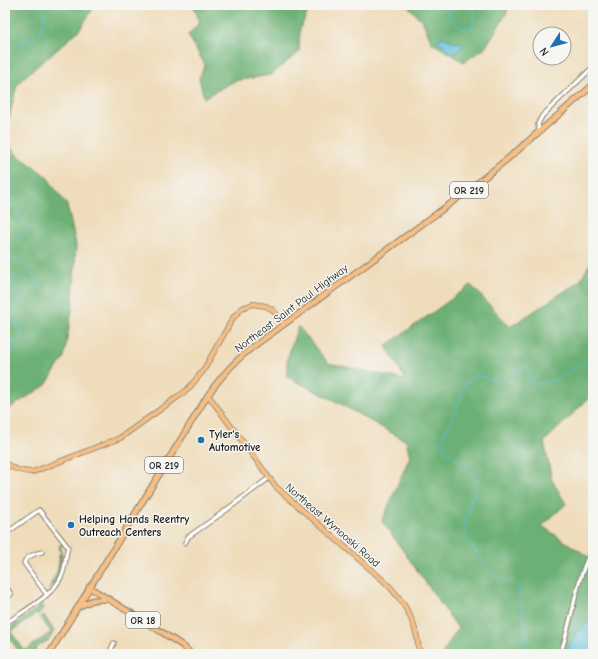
<svg xmlns="http://www.w3.org/2000/svg" width="598" height="659" font-family="'Comic Neue',sans-serif">
<style>
.green{fill:#86cc87;stroke:#517452}
.forest{fill:#6cb074;stroke:#446648}
.water{fill:#58c0d5;stroke:#3a6e78}
.lines{fill:none;stroke-linecap:round;stroke-linejoin:round}
.stream{stroke:#58c0d5;stroke-width:1}
.minor-casing{stroke:#867c6b;stroke-width:5.5}
.major-casing{stroke:#867c6b;stroke-width:6}
.highway-casing{stroke:#867c6b;stroke-width:7}
.minor{stroke:#fff;stroke-width:3.5}
.major{stroke:#f5bf86;stroke-width:4.5}
.highway{stroke:#f5bf86;stroke-width:5}
.poi-dot{fill:#1f6fb2;stroke:#f6f6f2;stroke-width:1.5}
.labels{text-anchor:middle;stroke-width:3;stroke-linejoin:round;paint-order:stroke}
.shield{fill:#f6f6f2;stroke:#5d5d5c;stroke-width:1}
.shield-label{font-size:10px;font-weight:bold;fill:#1c1c1c}
.street-label{font-size:11px;fill:#1c1c1c;stroke:#f6f6f2}
.poi-label{font-size:11px;font-weight:bold;fill:#1c1c1c;stroke:#f6f6f2;text-anchor:start}
</style>
<rect width="100%" height="100%" fill="#f6f6f2"/>
<filter id="ink" filterUnits="userSpaceOnUse"><feTurbulence type="fractalNoise" baseFrequency=".025" numOctaves="2"/><feDisplacementMap in="SourceGraphic" scale="8" xChannelSelector="R" yChannelSelector="G"/><feConvolveMatrix kernelMatrix="1 2 1 2 8 2 1 2 1" color-interpolation-filters="sRGB"/></filter>
<filter id="wash" filterUnits="userSpaceOnUse"><feTurbulence type="fractalNoise" baseFrequency=".012" numOctaves="4" result="noise"/><feDisplacementMap in="SourceGraphic" scale="16" xChannelSelector="R" yChannelSelector="G"/><feGaussianBlur stdDeviation="0.9" result="paint"/><feColorMatrix in="noise" values="0 0 0 0 0 0 0 0 0 0 0 0 0 0 0 0 0 1.4 0 .05"/><feComposite in="paint" operator="in"/></filter>
<g filter="url(#wash)">
<rect width="100%" height="100%" fill="#efdcba"/>
<path class="green" d="M61,544C61,561 65,577 48,590L58,575L51,585L50,584C57,575 60,565 59,554H60V564L58,574C63,566 62,555 59,546Z"/>
<path class="forest" d="M5,5H95L80,29L59,48L23,78L17,85L5,134L10,147L15,153L46,176L67,205L76,245L73,304L64,357L46,385L5,411Z
M193,5H311L300,29L299,52L271,75L234,81L204,98L199,78L205,65L188,35L200,22Z
M407,5H510L506,14L485,48L464,62L432,43L423,22Z
M593,258V394L544,442L552,480L566,504L542,526L593,560V654H442L458,628L382,521L410,456L406,441L330,398L287,377V359L298,326L328,363L406,380L386,346L471,285L510,327L580,281Z
M42,604L43,609L38,615L37,613L11,632L25,651L51,632L40,617L43,614L54,631L49,640L37,647L33,654H21L5,632Z"/>
<path class="water" d="M443,37L457,43L461,42L463,46L456,52L452,53L449,52L445,46L436,41Z
M593,621V654H566C572,640 576,625 593,621Z"/>
<g class="lines">
<path class="stream" d="M448,5L450,10L449,19L464,29H471L477,5
M5,53L26,38L37,37L40,33L45,14L43,5
M5,183H11L16,186L6,194L14,206L18,215L28,226L27,232L17,236L5,247
M5,255L7,258C27,263 30,270 40,287L37,290L25,279L18,277L11,280L10,283L17,286L19,291L17,295L18,306L12,315C15,323 23,331 22,339L14,342L13,350L5,352
M524,654L528,642L518,586L510,581L496,578L466,539L464,528L471,500L476,491L477,479L469,469L444,449L442,438L454,416L467,381L474,375L484,377L499,383L511,381L513,378L514,370L527,366L530,371L528,381C545,391 579,366 593,357"/>
</g>
</g>
<g filter="url(#ink)">
<g class="lines">
<defs>
<path id="minor" d="M539,132L538,124L542,116L593,67
M5,534L39,510L68,547C65,556 66,566 62,575C54,596 23,611 5,624
M185,543L188,537L225,511L269,478
M42,552C35,553 26,557 24,563L47,595
M5,586L11,594L5,601
M109,654L114,643
M560,654C573,620 575,579 593,548"/>
<path id="major" d="M208,395L276,487L384,581C405,601 418,625 419,654
M5,463C14,470 22,472 33,472L120,438L179,396L188,389L203,371L233,318L242,308L253,304L266,306L273,310L284,324"/>
<path id="highway" d="M89,587L160,631L183,646L191,654
M78,607L93,600L109,599
M49,654L208,395C222,375 237,358 257,344L465,193L511,156L593,85"/>
</defs>
<use href="#minor" class="minor-casing"/>
<use href="#major" class="major-casing"/>
<use href="#highway" class="highway-casing"/>
<use href="#minor" class="minor"/>
<use href="#major" class="major"/>
<use href="#highway" class="highway"/>
</g>
</g>
<g class="poi-dot">
<circle cx="201" cy="440" r="4"/>
<circle cx="71" cy="525" r="4"/>
</g>
<g class="labels">
<g class="shield">
<rect x="450" y="182" width="38" height="16" rx="3"/>
<rect x="145" y="457" width="38" height="16" rx="3"/>
<rect x="126" y="612" width="34" height="16" rx="3"/>
</g>
<g class="shield-label">
<text x="469" y="194">OR 219</text>
<text x="164" y="469">OR 219</text>
<text x="143" y="624">OR 18</text>
</g>
<g class="street-label">
<text transform="translate(291 308) rotate(-37)" y="4">Northeast Saint Paul Highway</text>
<text transform="translate(333 525) rotate(41)" y="4">Northeast Wynooski Road</text>
</g>
<g class="poi-label">
<text x="209" y="438">Tyler's<tspan x="209" dy="13">Automotive</tspan></text>
<text x="79" y="523">Helping Hands Reentry<tspan x="79" dy="13">Outreach Centers</tspan></text>
</g>
</g>
<rect width="598" height="659" fill="none" stroke="#f6f6f2" stroke-width="20"/>
<g transform="translate(552 46) rotate(234)"><circle r="19" fill="#f6f6f2" stroke="#9f9f9c"/>
<path d="M0-3L7 15L0 10L-7 15Z" fill="#1f6fb2"/>
<text y="-6" font-size="11" font-weight="bold" text-anchor="middle" fill="#1c1c1c">N</text>
</g>
</svg>
